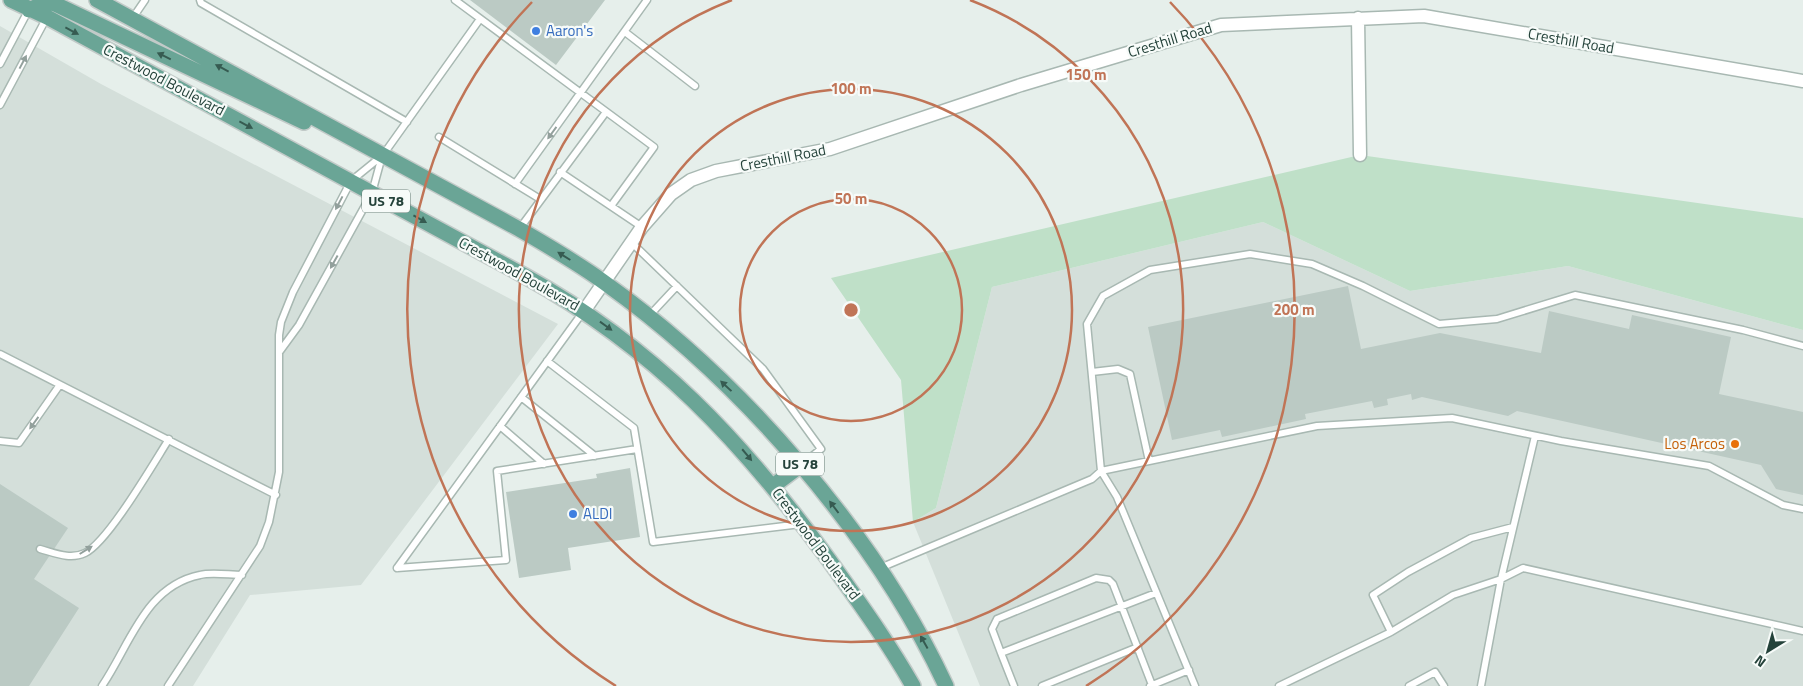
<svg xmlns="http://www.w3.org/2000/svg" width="1803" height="686" font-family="'Titillium Web',sans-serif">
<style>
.built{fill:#d4dfda}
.green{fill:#bfe0c8}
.building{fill:#bbcac4}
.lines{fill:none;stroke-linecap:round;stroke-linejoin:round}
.service-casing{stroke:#a8b8b2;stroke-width:9}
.minor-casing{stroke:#a8b8b2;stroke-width:15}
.primary-casing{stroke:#c2cac8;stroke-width:18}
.service{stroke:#fff;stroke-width:6}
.minor{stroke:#fff;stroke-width:12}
.primary{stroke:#6aa596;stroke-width:15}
.oneway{fill:#365b51}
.oneway2{fill:#92a09c}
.ring{fill:none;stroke:#c07456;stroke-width:2.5}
.shop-dot{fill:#3f7fe0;stroke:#f7fbf9;stroke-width:2}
.food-dot{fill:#e8710a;stroke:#f7fbf9;stroke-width:2}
.labels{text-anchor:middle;stroke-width:4.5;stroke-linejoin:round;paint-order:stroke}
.shield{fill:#f7fbf9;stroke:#637a73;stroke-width:1}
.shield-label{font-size:14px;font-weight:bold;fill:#24423a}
.shop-label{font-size:15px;fill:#366cbe;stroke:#f7fbf9;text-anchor:start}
.street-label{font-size:15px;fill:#24423a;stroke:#f7fbf9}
.food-label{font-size:15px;fill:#c56008;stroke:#f7fbf9;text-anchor:end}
.centre{fill:#c07456;stroke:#f7fbf9;stroke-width:2.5}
.ring-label{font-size:15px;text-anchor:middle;font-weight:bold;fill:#c07456;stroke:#f7fbf9;stroke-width:4.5;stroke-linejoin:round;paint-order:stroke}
</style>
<rect width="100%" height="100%" fill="#e6efeb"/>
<path class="built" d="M0,26L101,84L558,324L361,585L250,595L193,686H0Z
M1263,222L1410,291L1568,266L1803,330V686H980L913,522L936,508L992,287Z"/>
<path class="green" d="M1360,155L1803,218V330L1568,266L1410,291L1263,222L992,287L936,508L913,522L901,380L831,278Z"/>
<path class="building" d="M470,0H605L556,65Z
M1348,286L1361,349L1440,333L1541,353L1549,311L1629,329L1632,315L1731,337L1719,394L1803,412V495L1776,489L1761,465L1517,411L1508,416L1422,397L1412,400L1411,394L1387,399L1388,405L1374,408L1372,401L1305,414L1306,419L1222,437L1220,430L1172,440L1148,327Z
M630,468L640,537L568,548L571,570L519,578L506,492L597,478L596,474Z
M0,484L68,528L34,579L79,608L29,686H0Z"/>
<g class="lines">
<defs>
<path id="service" d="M200,0L201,3L407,122
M455,0L654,147L611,206
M132,19L145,0
M625,32L695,86
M0,64L28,11
M0,105L47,17
M439,137L540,199
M560,172L642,227
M515,184L647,0
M520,228L606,112
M632,243L763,369L821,449L802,464
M649,316L677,286
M1803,346L1743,330L1575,295L1497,319L1439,324L1363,286L1312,264L1250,254L1150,270L1103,296L1087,324L1101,471L1317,426L1452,418L1561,441L1709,466L1783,505L1803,509
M280,351L299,325L372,193L382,156
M0,354L276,495
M547,361L634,428L653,542L801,524
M1092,372L1118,369L1130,374L1149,461
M521,397L595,456
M500,426L544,464
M0,441L19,443L59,386
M40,549C55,553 70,560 85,553C108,542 153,464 169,439
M397,568L506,560L497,471L637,449
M397,568L583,312
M880,568L1092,479L1101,471L1117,497L1195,686
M1391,632L1373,595L1408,572L1471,538L1513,527
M1001,653L992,629L997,619L1096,578L1109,580L1113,584L1152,685
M102,686C130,645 145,586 200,575C212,572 229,575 242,575
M168,686L260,546L269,522L279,472V335L281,322L293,292L351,181L383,155L480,19
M1014,686L1001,653L1156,593
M1042,686L1138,647
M1150,686L1189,670
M1279,686L1391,632L1453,595L1501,579L1523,568L1803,631
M1409,686L1435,672L1444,686
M1481,686L1501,579L1535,436"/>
<path id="minor" d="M1358,18L1360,155
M584,311L642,227L671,194L691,180L716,171L830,149L1021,85L1221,25L1424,16L1803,81"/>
<path id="primary" d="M11,0L47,17L525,276C655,348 742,441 829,560C858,601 888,642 913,686
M97,0L519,229C548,246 578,263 605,283C741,380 876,535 946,686
M29,10L46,2L55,4L304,122
M773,486L801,465"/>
</defs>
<use href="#service" class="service-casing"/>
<use href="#minor" class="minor-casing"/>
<use href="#primary" class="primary-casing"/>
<use href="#service" class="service"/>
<use href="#minor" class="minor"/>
<use href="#primary" class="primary"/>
</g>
<defs><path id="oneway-solid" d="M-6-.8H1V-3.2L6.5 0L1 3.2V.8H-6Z" transform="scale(1.25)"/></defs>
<g class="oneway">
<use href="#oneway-solid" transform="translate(72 31) rotate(28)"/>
<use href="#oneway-solid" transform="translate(164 56) rotate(-154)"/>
<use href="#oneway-solid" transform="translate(222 68) rotate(-152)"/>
<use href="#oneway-solid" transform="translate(246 125) rotate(28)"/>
<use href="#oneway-solid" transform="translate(420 219) rotate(29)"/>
<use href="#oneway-solid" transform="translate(564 256) rotate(-148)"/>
<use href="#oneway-solid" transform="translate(606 326) rotate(36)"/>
<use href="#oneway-solid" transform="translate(726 386) rotate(-137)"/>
<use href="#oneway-solid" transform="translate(747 455) rotate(50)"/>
<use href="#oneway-solid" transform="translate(834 507) rotate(-127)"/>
<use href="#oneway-solid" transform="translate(924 642) rotate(-119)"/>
</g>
<g class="oneway2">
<use href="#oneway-solid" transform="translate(23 62) rotate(-62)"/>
<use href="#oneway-solid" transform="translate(552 133) rotate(126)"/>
<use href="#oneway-solid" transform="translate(339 203) rotate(118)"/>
<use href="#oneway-solid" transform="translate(334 262) rotate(119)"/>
<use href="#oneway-solid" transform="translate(34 423) rotate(126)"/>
<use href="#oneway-solid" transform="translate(86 550) rotate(-32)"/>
</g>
<g class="ring">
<circle cx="851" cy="310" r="111"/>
<circle cx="851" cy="310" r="221"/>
<path d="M970 0A332 332 0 1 1 732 0"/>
<path d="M616 686A443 443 0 0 1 532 2M1170 2A443 443 0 0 1 1086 686"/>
</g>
<g class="shop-dot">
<circle cx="536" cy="31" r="5"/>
<circle cx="573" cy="514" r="5"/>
</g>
<circle class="food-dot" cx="1735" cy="444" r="5"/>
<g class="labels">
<g class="shield">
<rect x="362" y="189.5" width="48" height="23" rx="4"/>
<rect x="776" y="452.5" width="48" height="23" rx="4"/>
</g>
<g class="shield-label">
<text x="386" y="206">US 78</text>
<text x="800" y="469">US 78</text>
</g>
<g class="shop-label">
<text x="546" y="36">Aaron's</text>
<text x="583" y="519">ALDI</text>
</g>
<g class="street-label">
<text transform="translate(1170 40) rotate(-17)" y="5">Cresthill Road</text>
<text transform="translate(1571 41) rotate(10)" y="5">Cresthill Road</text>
<text transform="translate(164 80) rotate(28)" y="5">Crestwood Boulevard</text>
<text transform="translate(783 158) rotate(-11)" y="5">Cresthill Road</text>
<text transform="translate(519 274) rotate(29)" y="5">Crestwood Boulevard</text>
<text transform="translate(816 544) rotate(53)" y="5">Crestwood Boulevard</text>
</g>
<g class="food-label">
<text x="1725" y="449">Los Arcos</text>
</g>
</g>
<circle cx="851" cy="310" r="8" class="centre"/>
<g class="ring-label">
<text x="1086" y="80">150 m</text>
<text x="851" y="94">100 m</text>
<text x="851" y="204">50 m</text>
<text x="1294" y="315">200 m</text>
</g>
<g transform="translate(1768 651) rotate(217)" stroke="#f7fbf9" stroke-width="4" paint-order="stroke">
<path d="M0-4L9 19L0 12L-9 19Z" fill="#24423a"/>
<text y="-8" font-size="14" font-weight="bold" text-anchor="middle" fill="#24423a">N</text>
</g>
</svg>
